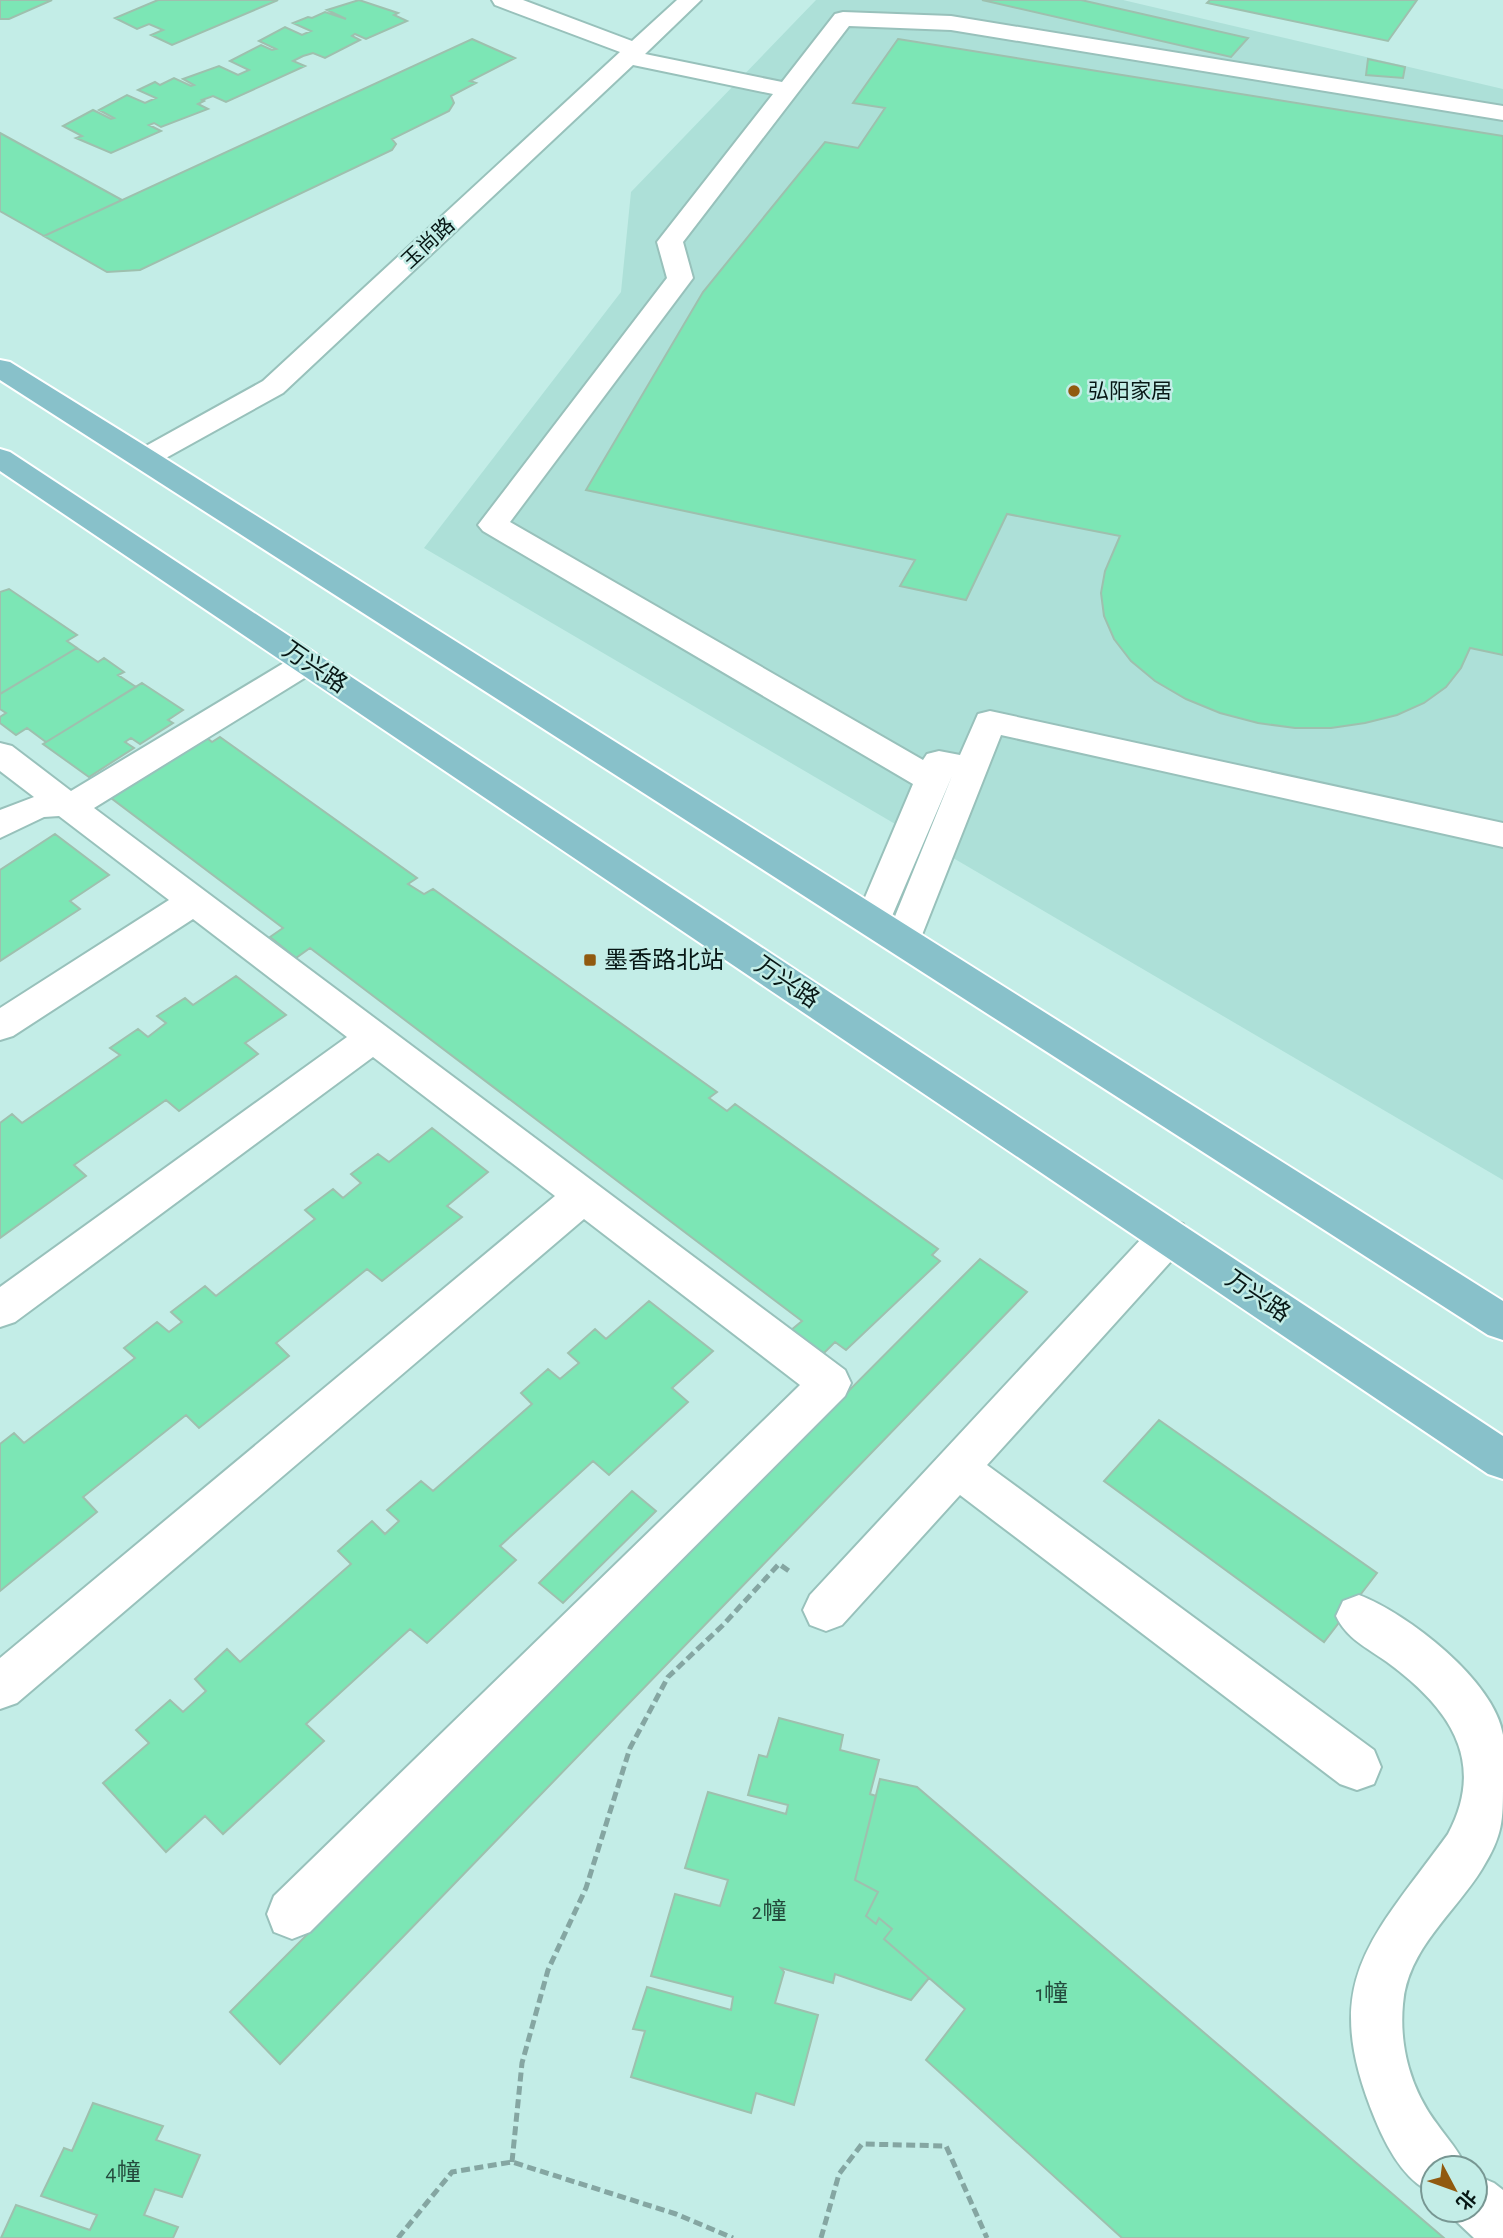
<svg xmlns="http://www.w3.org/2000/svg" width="1503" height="2238" font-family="'Alegreya Sans','Noto Sans SC',sans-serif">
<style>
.built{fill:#ade0d8}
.building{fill:#7ce6b5;stroke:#9ec0ae;stroke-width:2}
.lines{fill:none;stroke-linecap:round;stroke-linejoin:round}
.minor-casing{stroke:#98c1bb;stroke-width:4}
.major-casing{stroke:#fff;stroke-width:4}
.path{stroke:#85a6a2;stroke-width:5;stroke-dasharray:9 4.5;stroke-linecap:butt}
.minor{fill:#fff;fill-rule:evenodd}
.major{fill:#88c1ca;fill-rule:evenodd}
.poi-dot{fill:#915a10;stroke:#c3ede7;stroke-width:2.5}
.labels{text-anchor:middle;stroke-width:5;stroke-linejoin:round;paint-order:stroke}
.far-street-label{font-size:21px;fill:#071715;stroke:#c3ede7}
.far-poi-label{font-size:21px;fill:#071715;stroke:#c3ede7;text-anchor:start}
.street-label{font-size:24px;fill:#071715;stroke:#c3ede7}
.poi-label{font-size:24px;fill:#071715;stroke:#c3ede7;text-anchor:start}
.near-number-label{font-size:24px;fill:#244b3d}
</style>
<rect width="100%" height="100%" fill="#c3ede7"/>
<path class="built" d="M816,0H1123L1503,89V1180L424,548L621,292L631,192Z"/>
<path class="building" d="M0,0H52L9,19H0Z
M158,0H278L172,45L151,35L163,30L149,24L137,29L115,18Z
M359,0L398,13L394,15L407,21L366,39L355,34L352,36L360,40L325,58L313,53L303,56L293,61L305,66L226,102L213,96L202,100L204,101L198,104L208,109L161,127L154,123L149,125L161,131L111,153L76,138L82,136L63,126L93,110L111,119L114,118L99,110L127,95L145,103L156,98L138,90L155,82L160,85L174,78L191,86L194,85L183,79L219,66L238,75L249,70L230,61L261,45L272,50L276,49L259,41L285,27L302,35L311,31L293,23L308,17L312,18L325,12L346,19L327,10Z
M982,0H1081L1248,38L1231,57Z
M1210,0H1417L1388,41L1207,3Z
M472,39L515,58L470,81L476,83L451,96L454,103L449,111L392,139L396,144L392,150L140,270L107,272L44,236Z
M898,39L1503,136V655L1470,648L1461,668L1446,687L1424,703L1397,715L1365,723L1331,728H1295L1258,723L1220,713L1186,699L1155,681L1131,661L1114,639L1104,616L1101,593L1105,571L1120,536L1007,514L966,600L900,586L915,560L586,490L703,292L825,142L858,148L885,108L853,103Z
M1368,59L1405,67L1403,78L1366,75Z
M0,133L122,200L44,236L0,211Z
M9,589L77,635L67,641L77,648L0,694V592Z
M77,648L98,662L104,658L124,672L118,675L136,687L46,742L27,728L16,735L0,723V717L6,713L0,709V694Z
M142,683L183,710L168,720L173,723L140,744L131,738L125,742L134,748L89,777L43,744Z
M220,737L417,878L408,884L424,894L433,889L717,1092L709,1098L727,1111L735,1104L938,1249L932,1255L940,1261L846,1350L835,1342L822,1355L790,1331L802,1321L310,948L296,958L270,937L283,928L111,798L207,738L212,742Z
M55,834L109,875L70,901L80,909L0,961V870Z
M236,976L286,1015L245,1043L258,1054L179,1111L166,1100L74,1165L86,1176L0,1238V1123L12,1114L22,1123L120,1055L110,1048L138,1029L148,1037L166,1023L157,1016L185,998L193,1005Z
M432,1128L488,1172L447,1206L462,1217L382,1281L367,1269L276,1343L289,1356L199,1428L186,1415L83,1497L97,1512L0,1591V1444L14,1433L24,1443L135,1358L124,1348L157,1322L169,1332L182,1322L171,1312L205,1286L216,1296L315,1219L305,1210L333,1189L343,1198L361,1183L351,1174L378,1154L389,1162Z
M980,1259L1027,1292L280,2064L230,2012Z
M649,1301L713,1351L672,1388L688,1402L609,1475L593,1461L500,1546L516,1560L427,1643L410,1629L306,1724L324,1741L223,1834L205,1816L166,1852L103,1783L149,1743L136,1730L170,1700L183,1712L206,1691L195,1679L227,1649L240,1662L351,1564L338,1551L372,1521L385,1534L399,1521L387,1510L421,1481L433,1491L532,1404L521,1393L548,1369L560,1379L579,1363L568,1353L595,1329L606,1339Z
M1159,1420L1377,1573L1324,1642L1104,1481Z
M632,1491L656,1511L563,1603L539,1583Z
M779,1718L843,1735L840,1750L879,1760L870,1794L876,1796L855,1880L878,1892L866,1916L876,1924L879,1918L892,1929L884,1939L929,1978L911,2000L835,1974L833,1983L781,1968L784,1972L775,2003L818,2015L794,2105L756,2093L751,2113L631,2077L645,2031L633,2029L647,1987L731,2010L733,1997L651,1976L675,1894L720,1906L728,1880L685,1868L708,1792L786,1814L788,1805L748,1795L759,1755L767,1757Z
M880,1779L917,1787L1444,2238H1122L926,2060L965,2009L884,1939L892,1929L879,1918L876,1924L866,1916L878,1892L855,1880Z
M93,2103L163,2126L156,2140L200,2155L182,2197L155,2189L144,2215L178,2227L173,2238H1L16,2205L90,2230L97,2215L41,2196L64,2148L72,2151Z"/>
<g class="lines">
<defs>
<path id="minor" d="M492,0H523L632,41L677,0H701L645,54L782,82L835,14L843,12L951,16L1503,106V120L951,30L849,26L683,242L693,278L510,522L923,760L927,754L939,751L960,755L978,714L990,711L1503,823V847L1001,735L916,950L903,954L890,950L885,941L952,776L886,930L873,934L860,930L855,921L913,784L483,531L478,525L667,278L657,242L773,94L633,65L283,393L155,464L145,467L135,464L131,458L135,452L263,381L620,52L495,5Z
M308,652L319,655L324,662L319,669L94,808L845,1370L851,1383L845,1396L310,1932L292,1939L274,1932L267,1914L274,1896L800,1385L584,1219L17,1703L0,1709V1658L555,1196L373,1057L15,1322L0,1327V1287L347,1037L193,919L13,1036L0,1040V1008L169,900L59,816L44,817L0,838V810L34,797L0,771V743L12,746L71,791L297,655Z
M1169,1220L1183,1224L1189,1236L1183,1248L987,1465L1374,1750L1381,1767L1374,1784L1357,1790L1340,1784L960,1495L842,1625L826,1631L810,1625L803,1610L810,1595L1155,1224Z
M1359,1595C1407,1613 1495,1681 1503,1735C1503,1751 1503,1768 1503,1783C1503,1821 1503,1835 1482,1869C1455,1913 1407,1949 1403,2004C1399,2047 1411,2090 1437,2124C1448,2140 1459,2150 1466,2168H1433V2193C1404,2181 1386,2146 1375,2119C1318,1981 1371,1940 1448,1834C1488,1759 1447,1706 1387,1662C1366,1647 1347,1639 1336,1616L1343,1601Z
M1475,2175L1494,2183L1503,2190V2238H1474L1456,2221L1451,2210H1475Z"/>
<path id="major" d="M0,360L10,362L155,452L1503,1301V1340L1488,1335L0,380Z
M0,449L10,452L1503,1436V1479L1488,1474L0,471Z"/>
</defs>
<use href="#minor" class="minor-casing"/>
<use href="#major" class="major-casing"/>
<path class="path" d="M512,2162L522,2063L548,1970L586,1888L630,1748L668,1677L723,1625L779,1564L789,1571
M398,2238L452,2172L512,2162L676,2214L733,2238
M821,2238L839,2174L862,2144L946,2146L987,2238"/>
<use href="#minor" class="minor"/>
<use href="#major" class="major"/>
</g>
<g class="poi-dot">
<circle cx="1074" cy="391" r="7"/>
<rect x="583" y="953" width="14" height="14" rx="3.5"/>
</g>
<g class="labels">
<g class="far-street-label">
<text transform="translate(428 243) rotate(-43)" y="7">玉尚路</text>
</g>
<g class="far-poi-label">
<text x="1088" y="398">弘阳家居</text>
</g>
<g class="street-label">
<text transform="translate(315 667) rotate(34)" y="8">万兴路</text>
<text transform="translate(787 982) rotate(34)" y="8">万兴路</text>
<text transform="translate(1258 1296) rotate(34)" y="8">万兴路</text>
</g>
<g class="poi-label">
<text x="604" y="968">墨香路北站</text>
</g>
<g class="near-number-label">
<text x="769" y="1919">2幢</text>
<text x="1052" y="2001">1幢</text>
<text x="123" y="2180">4幢</text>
</g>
</g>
<g transform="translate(1454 2189) rotate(131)"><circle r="33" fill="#c3ede7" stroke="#789793" stroke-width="2"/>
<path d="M0-5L12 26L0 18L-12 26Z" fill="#915a10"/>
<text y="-10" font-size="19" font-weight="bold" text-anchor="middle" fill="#071715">北</text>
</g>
</svg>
